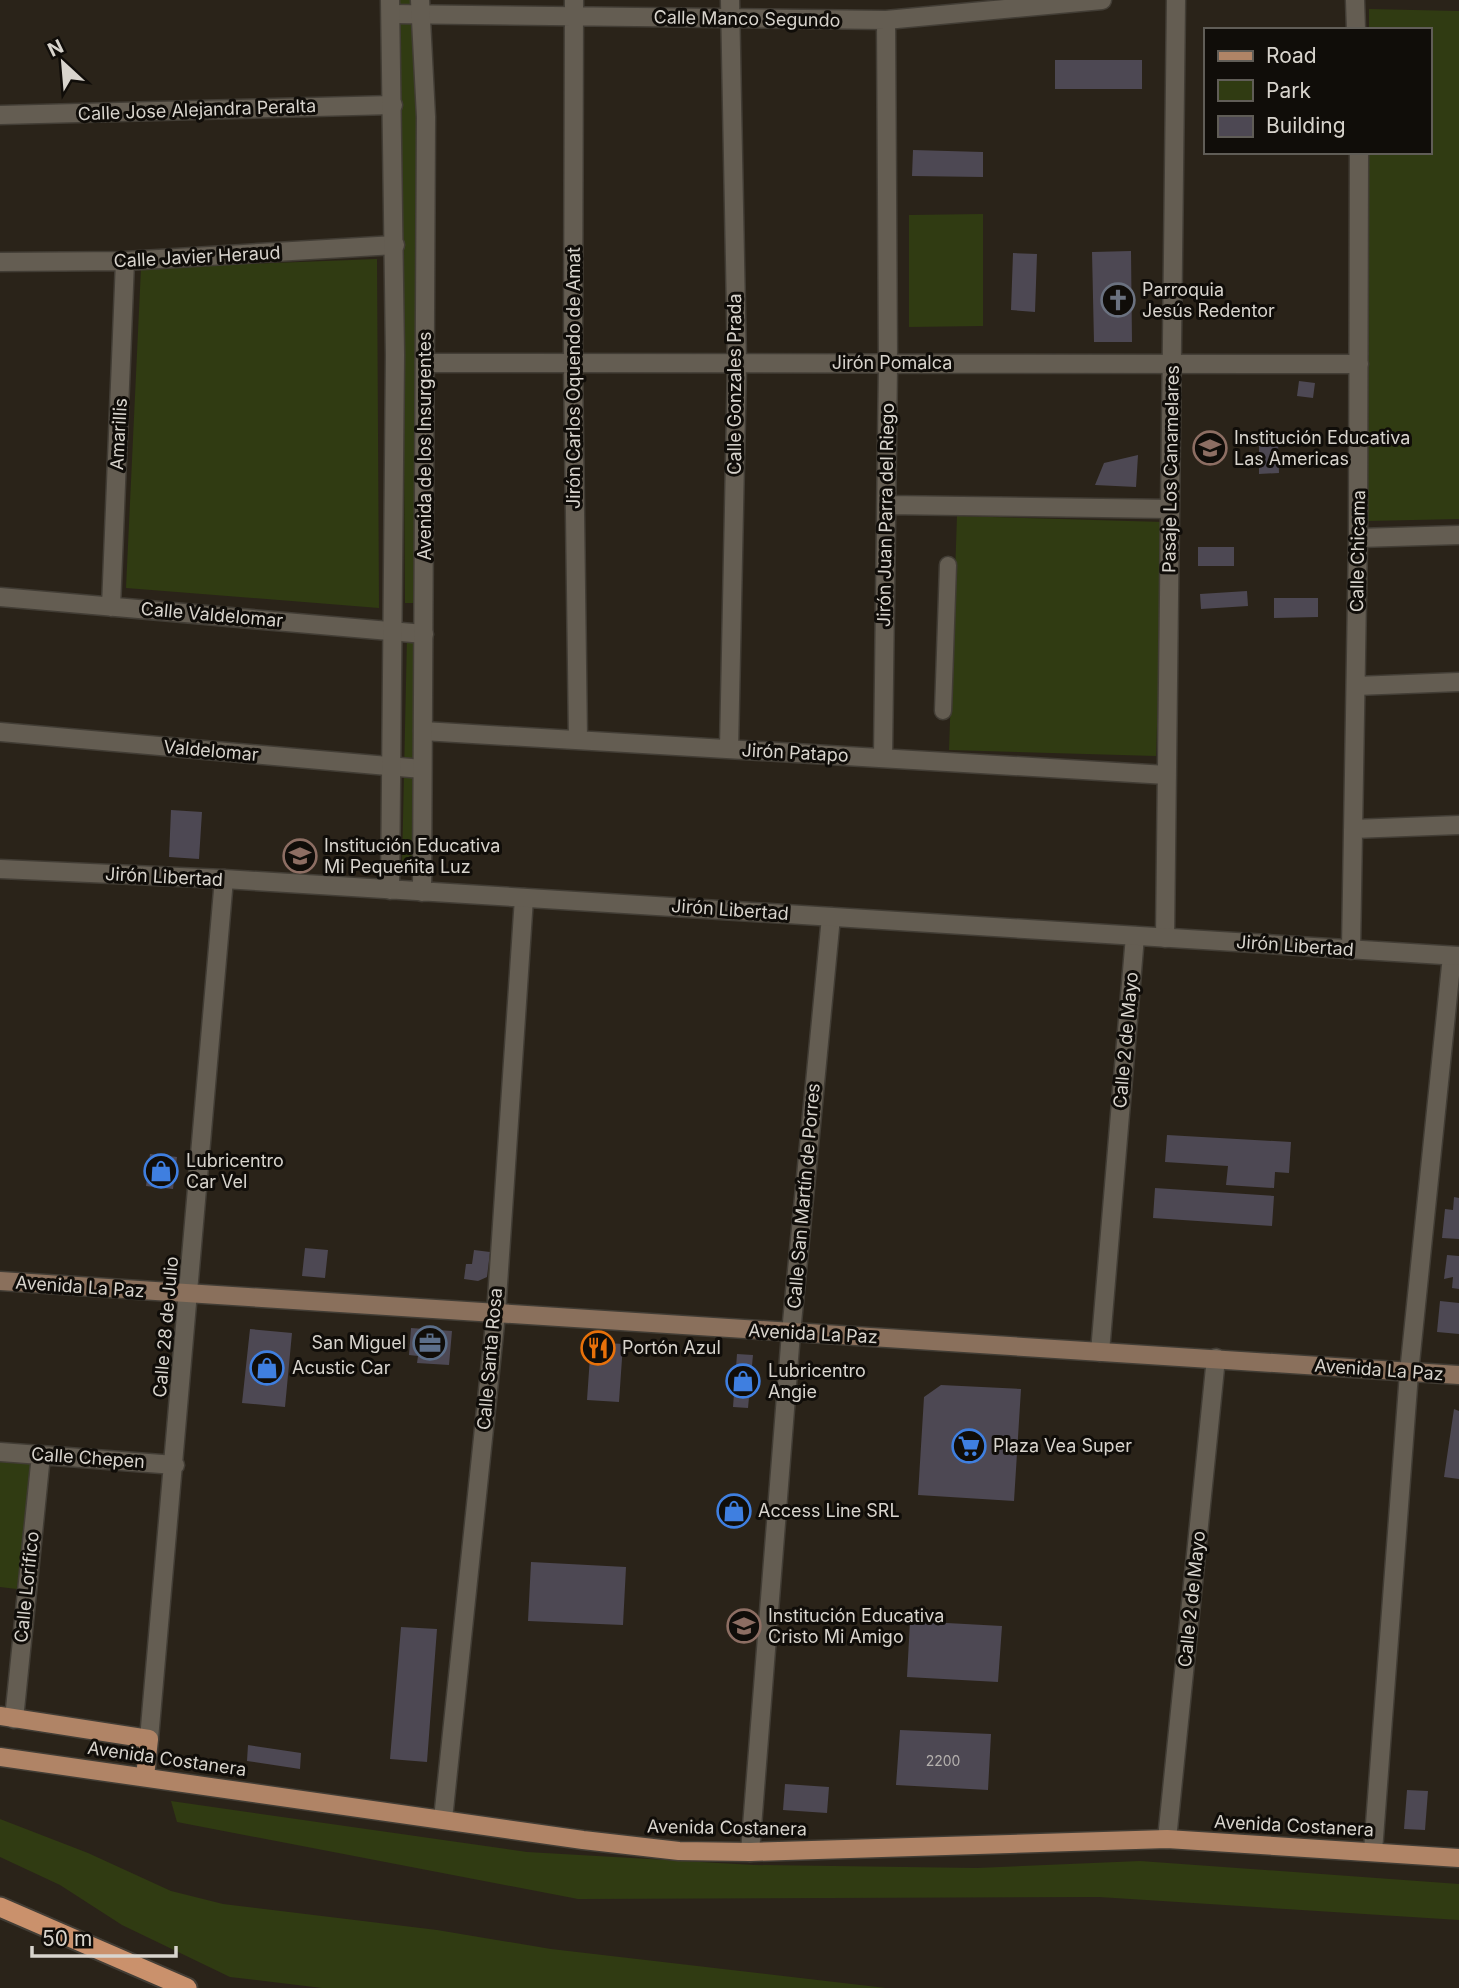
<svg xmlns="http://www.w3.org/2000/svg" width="1459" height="1988" font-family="Inter,sans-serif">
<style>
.green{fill:#303b12}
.building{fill:#4d4853}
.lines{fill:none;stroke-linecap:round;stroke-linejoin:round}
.pedestrian-casing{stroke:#423d35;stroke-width:19}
.minor-casing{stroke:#423d35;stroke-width:21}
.tertiary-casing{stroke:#423d35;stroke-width:21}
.secondary-casing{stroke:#423d35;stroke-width:21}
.primary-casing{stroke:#423d35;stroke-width:21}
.trunk-casing{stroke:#423d35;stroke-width:23}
.pedestrian{stroke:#645d52;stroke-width:16}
.minor{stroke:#645d52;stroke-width:18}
.tertiary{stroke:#645d52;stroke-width:18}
.secondary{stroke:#8a705c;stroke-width:18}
.primary{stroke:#b08466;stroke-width:18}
.trunk{stroke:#ca916c;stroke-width:19}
.labels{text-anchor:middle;stroke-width:6;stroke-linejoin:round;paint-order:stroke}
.number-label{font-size:14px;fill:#b5b1ae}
.street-label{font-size:18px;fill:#d8d4cd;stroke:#100d09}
.poi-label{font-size:18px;fill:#d8d4cd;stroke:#100d09;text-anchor:start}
</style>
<rect width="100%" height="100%" fill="#2a2319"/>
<path class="green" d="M391,0H412L419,105V603H405L403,309Z
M1369,9L1459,11V519L1368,521L1369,152H1429V30H1369Z
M983,214V326L909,327V215Z
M377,259L379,608L126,588L141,268Z
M957,516L1164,522L1156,756L949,750Z
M407,637L417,639L414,869L402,866Z
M0,1457L33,1459L17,1589L0,1587Z
M171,1801L527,1852L754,1865L977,1868L1140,1861L1459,1884V1920L1099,1897L578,1899L177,1822Z
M0,1819L88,1853L171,1891L223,1904L437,1930L551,1949L886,1988H322L230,1977L122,1925L60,1885L0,1857Z"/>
<path class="building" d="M1055,60H1142V89H1055Z
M913,150L983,152V177L912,176Z
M1131,251L1132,342H1094L1092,252Z
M1013,253L1037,254L1035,312L1011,310Z
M1299,381L1315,383L1313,398L1297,396Z
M1259,442H1278L1279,473L1259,474Z
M1138,455L1136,487L1095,485L1104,463Z
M1198,547H1234V566H1198Z
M1247,591L1248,606L1201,609L1200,594Z
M1274,598H1318V617L1274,618Z
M171,810L202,812L199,859L169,857Z
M1167,1135L1291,1142L1289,1173L1275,1172L1274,1188L1226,1185L1228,1166L1165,1162Z
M150,1154L177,1157L173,1189L146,1186Z
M1155,1188L1274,1196L1272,1226L1153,1218Z
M1454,1197L1459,1198V1239L1442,1238L1445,1209L1453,1210Z
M305,1248L328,1250L325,1278L302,1276Z
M474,1250L490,1252L487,1277L478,1281L464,1279L466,1264H472Z
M1447,1255L1459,1256V1289L1452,1288L1453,1277L1444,1279Z
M1440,1301L1459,1303V1334L1437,1332Z
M411,1328L452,1331L449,1365L417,1363L418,1356L409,1355Z
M250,1329L292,1333L285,1407L242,1403Z
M591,1342L623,1344L619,1402L587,1400Z
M737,1354L753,1355L748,1408L733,1407Z
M941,1385L1021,1389L1014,1501L918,1495L924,1397Z
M1454,1409L1459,1411V1479L1444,1477Z
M531,1562L626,1567L623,1625L528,1621Z
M910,1621L1002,1626L998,1682L907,1677Z
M401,1627L437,1629L427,1762L390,1759Z
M900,1730L991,1734L988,1790L896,1785Z
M248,1745L301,1753L300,1769L247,1761Z
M785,1784L829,1787L827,1813L783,1810Z
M1407,1790L1428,1791L1425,1830L1404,1829Z"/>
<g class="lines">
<defs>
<path id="pedestrian" d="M943,711L948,565"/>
<path id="minor" d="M574,0L573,363L578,740
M1355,0L1356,30
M391,14L886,20L1102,0
M0,115L393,105
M0,262L125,261L395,245
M425,363L1359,364
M887,505L1170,509
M1358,538L1459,535
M0,597L424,634
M111,607L125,261
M1356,686L1459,682
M423,731L1167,775
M0,732L422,769
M729,749L737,364L730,0
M883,758L888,364L886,20
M1353,829L1459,825
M1165,938L1176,0
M1351,950L1358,538L1359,152
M1100,1352L1135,936
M0,1452L175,1465
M14,1719L41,1455
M149,1739L224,879
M443,1819L496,1314L524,898
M1167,1839L1216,1358
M1373,1851L1409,1373L1452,956
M750,1852L791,1333L831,917"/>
<path id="tertiary" d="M390,0L395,355L390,890
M420,0L426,117L422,892
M0,869L224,879L1459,956"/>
<path id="secondary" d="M0,1281L1459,1375"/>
<path id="primary" d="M0,1716L149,1739L145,1777
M0,1757L583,1840L679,1851L750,1852L1167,1839L1459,1858"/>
<path id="trunk" d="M0,1907L187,1988"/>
</defs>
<use href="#pedestrian" class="pedestrian-casing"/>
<use href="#minor" class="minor-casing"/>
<use href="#tertiary" class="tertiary-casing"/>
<use href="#secondary" class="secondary-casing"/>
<use href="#primary" class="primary-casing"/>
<use href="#trunk" class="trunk-casing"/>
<use href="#pedestrian" class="pedestrian"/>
<use href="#minor" class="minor"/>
<use href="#tertiary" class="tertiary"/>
<use href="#secondary" class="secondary"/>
<use href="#primary" class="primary"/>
<use href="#trunk" class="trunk"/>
</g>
<defs>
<symbol id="church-ring" viewBox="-11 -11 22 22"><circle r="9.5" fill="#100d09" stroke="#6b7280" stroke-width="1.5"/><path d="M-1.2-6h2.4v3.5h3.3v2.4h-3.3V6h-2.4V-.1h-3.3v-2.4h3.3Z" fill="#6b7280"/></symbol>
<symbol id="school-ring" viewBox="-11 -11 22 22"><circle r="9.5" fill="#100d09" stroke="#8d6e63" stroke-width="1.5"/><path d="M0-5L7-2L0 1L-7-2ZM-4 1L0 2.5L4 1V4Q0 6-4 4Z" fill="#8d6e63"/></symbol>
<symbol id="shop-ring" viewBox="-11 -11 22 22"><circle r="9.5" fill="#100d09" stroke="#3f7fe0" stroke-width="1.5"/><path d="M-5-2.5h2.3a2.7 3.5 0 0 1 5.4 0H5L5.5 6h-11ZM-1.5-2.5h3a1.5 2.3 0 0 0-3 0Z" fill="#3f7fe0"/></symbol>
<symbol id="office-ring" viewBox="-11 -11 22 22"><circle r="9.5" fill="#100d09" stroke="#5c6f8a" stroke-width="1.5"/><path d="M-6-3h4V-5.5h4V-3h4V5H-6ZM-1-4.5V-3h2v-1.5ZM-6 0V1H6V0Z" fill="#5c6f8a"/></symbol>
<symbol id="restaurant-ring" viewBox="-11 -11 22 22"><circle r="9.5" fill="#100d09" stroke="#e8710a" stroke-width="1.5"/><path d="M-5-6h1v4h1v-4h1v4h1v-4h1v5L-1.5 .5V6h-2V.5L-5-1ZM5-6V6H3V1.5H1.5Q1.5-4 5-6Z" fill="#e8710a"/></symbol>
<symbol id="supermarket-ring" viewBox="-11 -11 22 22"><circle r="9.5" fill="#100d09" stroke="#3f7fe0" stroke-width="1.5"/><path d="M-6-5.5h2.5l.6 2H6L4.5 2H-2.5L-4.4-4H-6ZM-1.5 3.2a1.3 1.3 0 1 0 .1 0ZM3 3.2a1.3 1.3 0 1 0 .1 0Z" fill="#3f7fe0"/></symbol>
</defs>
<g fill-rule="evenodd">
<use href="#church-ring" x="1099" y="281" width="38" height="38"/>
<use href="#school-ring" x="1191" y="429" width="38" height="38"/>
<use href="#school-ring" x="281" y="837" width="38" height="38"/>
<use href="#shop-ring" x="142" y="1152" width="38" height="38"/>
<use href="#office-ring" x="411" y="1324" width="38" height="38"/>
<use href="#restaurant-ring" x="579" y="1329" width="38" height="38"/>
<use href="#shop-ring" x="248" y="1349" width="38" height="38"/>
<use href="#shop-ring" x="724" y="1362" width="38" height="38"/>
<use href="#supermarket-ring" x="950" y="1427" width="38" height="38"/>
<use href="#shop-ring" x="715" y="1492" width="38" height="38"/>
<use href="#school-ring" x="725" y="1607" width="38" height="38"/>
</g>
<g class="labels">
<g class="number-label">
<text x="943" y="1766">2200</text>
</g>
<g class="street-label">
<text transform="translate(747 19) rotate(1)" y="6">Calle Manco Segundo</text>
<text transform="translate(197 110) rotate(-2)" y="6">Calle Jose Alejandra Peralta</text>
<text transform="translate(197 257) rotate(-3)" y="6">Calle Javier Heraud</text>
<text x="892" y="369">Jirón Pomalca</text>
<text transform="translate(574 378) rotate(-90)" y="6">Jirón Carlos Oquendo de Amat</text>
<text transform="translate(735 384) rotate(-90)" y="6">Calle Gonzales Prada</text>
<text transform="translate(119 434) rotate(-87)" y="6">Amarillis</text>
<text transform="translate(425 446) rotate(-90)" y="6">Avenida de los Insurgentes</text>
<text transform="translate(1171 469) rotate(-89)" y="6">Pasaje Los Canamelares</text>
<text transform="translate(886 515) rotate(-89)" y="6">Jirón Juan Parra del Riego</text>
<text transform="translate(1358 551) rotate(-89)" y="6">Calle Chicama</text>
<text transform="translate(212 615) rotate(5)" y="6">Calle Valdelomar</text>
<text transform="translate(211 751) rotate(5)" y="6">Valdelomar</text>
<text transform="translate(795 753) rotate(3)" y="6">Jirón Patapo</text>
<text transform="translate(164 877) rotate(3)" y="6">Jirón Libertad</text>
<text transform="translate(730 910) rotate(4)" y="6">Jirón Libertad</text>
<text transform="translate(1295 946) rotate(4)" y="6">Jirón Libertad</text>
<text transform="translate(1126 1040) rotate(-85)" y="6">Calle 2 de Mayo</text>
<text transform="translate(804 1196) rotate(-85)" y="6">Calle San Martín de Porres</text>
<text transform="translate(80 1287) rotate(4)" y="6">Avenida La Paz</text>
<text transform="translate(166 1327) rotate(-85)" y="6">Calle 28 de Julio</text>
<text transform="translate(813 1334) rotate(3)" y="6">Avenida La Paz</text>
<text transform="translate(490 1359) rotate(-85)" y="6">Calle Santa Rosa</text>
<text transform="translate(1379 1370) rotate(4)" y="6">Avenida La Paz</text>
<text transform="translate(88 1458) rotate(4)" y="6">Calle Chepen</text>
<text transform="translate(27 1587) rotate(-84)" y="6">Calle Lorifico</text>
<text transform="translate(1192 1599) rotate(-84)" y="6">Calle 2 de Mayo</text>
<text transform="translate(167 1759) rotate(8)" y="6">Avenida Costanera</text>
<text transform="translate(1294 1826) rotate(3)" y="6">Avenida Costanera</text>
<text transform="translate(727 1828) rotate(1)" y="6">Avenida Costanera</text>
</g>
<g class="poi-label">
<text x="1142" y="296">Parroquia<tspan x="1142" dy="21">Jesús Redentor</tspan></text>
<text x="1234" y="444">Institución Educativa<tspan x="1234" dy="21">Las Americas</tspan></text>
<text x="324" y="852">Institución Educativa<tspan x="324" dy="21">Mi Pequeñita Luz</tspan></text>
<text x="186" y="1167">Lubricentro<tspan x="186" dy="21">Car Vel</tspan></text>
<text x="406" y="1349" text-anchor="end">San Miguel</text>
<text x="622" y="1354">Portón Azul</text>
<text x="292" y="1374">Acustic Car</text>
<text x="768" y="1377">Lubricentro<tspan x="768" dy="21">Angie</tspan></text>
<text x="993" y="1452">Plaza Vea Super</text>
<text x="758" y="1517">Access Line SRL</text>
<text x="768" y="1622">Institución Educativa<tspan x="768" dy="21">Cristo Mi Amigo</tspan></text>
</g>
</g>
<rect x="1204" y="28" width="228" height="126" fill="#100d09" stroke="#605d57" stroke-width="2"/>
<rect x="1218" y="51" width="35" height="10" fill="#b08466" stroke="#605d57" stroke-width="2"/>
<text x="1266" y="63" font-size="21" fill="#d8d4cd">Road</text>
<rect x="1218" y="80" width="35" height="21" fill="#303b12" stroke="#605d57" stroke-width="2"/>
<text x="1266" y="98" font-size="21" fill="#d8d4cd">Park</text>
<rect x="1218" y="116" width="35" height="21" fill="#4d4853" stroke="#605d57" stroke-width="2"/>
<text x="1266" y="133" font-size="21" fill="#d8d4cd">Building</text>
<g transform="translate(63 63) rotate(334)" stroke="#100d09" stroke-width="5" paint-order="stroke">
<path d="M0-5L12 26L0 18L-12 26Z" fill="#d8d4cd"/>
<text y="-10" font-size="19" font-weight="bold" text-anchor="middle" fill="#d8d4cd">N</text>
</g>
<path d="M32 1946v10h144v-10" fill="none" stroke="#d8d4cd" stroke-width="3.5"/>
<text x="42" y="1946" font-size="21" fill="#d8d4cd" stroke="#100d09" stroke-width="5" paint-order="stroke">50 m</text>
</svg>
